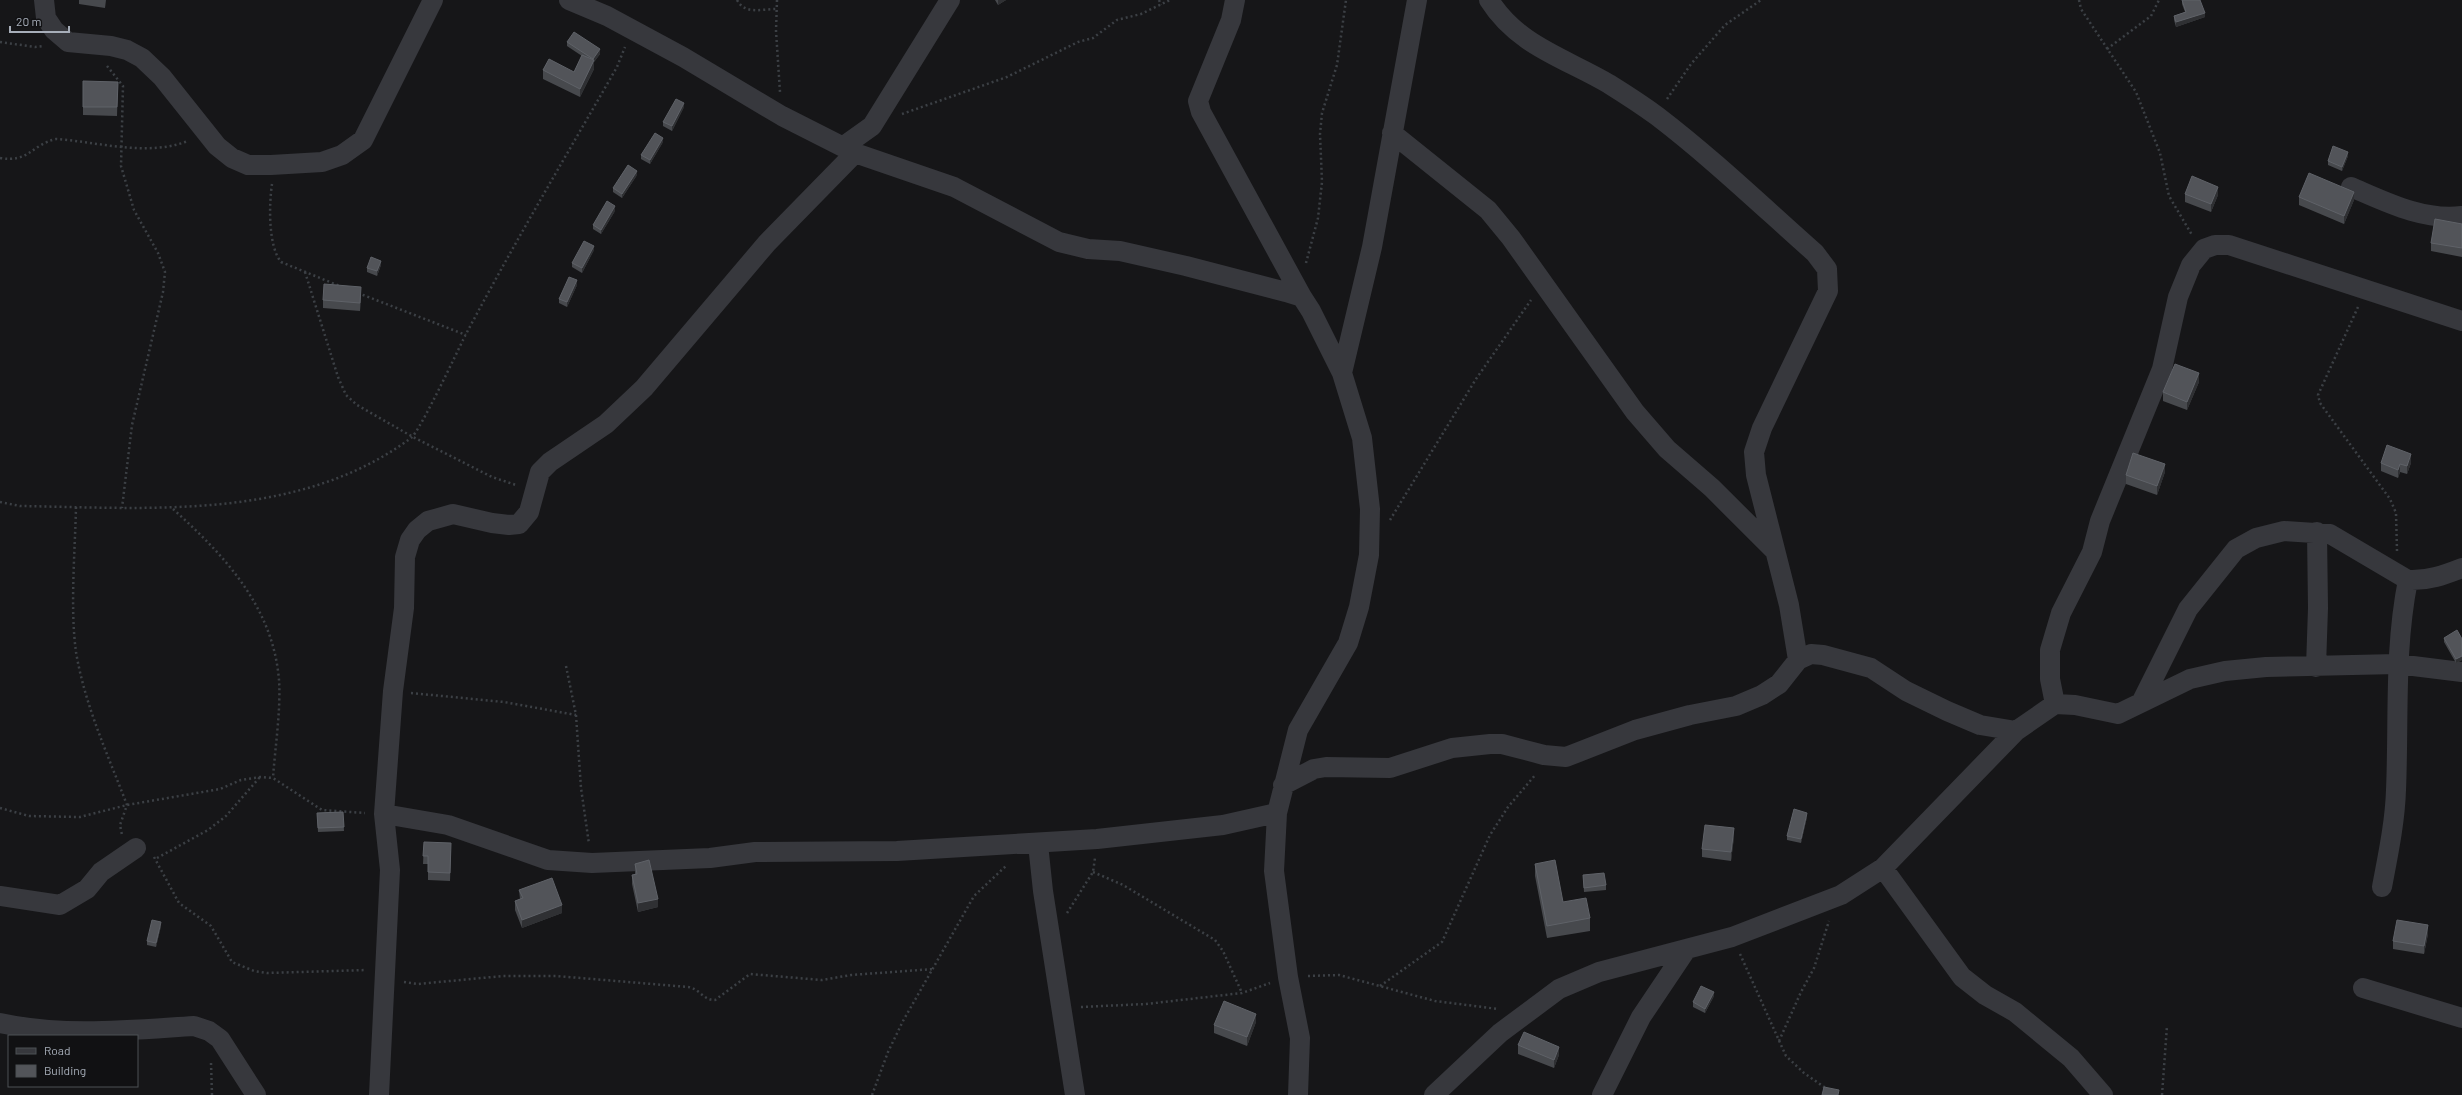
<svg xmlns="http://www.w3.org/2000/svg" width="2462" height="1095" font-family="Barlow,sans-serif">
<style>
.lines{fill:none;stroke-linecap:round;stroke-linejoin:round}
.path{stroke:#3c4045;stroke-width:2.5;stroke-dasharray:2 3;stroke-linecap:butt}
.minor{stroke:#37383d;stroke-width:20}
.wall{fill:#47494d}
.shaded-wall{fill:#2f3033}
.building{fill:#525459;stroke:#5f6268}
</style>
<rect width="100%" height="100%" fill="#161618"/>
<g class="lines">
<path class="path" d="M737,0C745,15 762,9 776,9
M777,0L776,31L780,92
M1159,0L1161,5
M2079,0L2081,9L2136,92L2160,153L2169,196L2192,235
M0,42L35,47L43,46
M2107,49L2151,16L2159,0
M107,66L123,86L121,166L134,210L158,253L165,272L163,292L132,425L122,508
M1667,99L1691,64L1725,25L1761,0
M902,114L1007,77L1078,42L1093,38L1117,20L1141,14L1170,0
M0,158C29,163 31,145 56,139C99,142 147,157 188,141
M272,184C269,204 268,246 281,262L342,287
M1306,263L1318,218L1322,182L1320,134L1322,113L1337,65L1346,0
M305,272L338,377L346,395L357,405L413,437L492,477L516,485
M358,293L466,335
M2358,307L2318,395L2320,403L2390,499L2396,513L2397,551
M0,502L20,506C151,508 299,521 411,438C420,431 457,352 465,336C513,245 566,156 617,67L625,47
M76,507C75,551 70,609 76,652C85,706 108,755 127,805L120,825L122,835
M173,509C225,556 273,607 279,680C281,710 275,748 273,778
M1390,520L1476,379L1531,300
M566,666L576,715L581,788L589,844
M411,693L504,702L576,715
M0,808L29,816L80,817L127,805L220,789L241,780L260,777L273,778L322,810L365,813
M154,857L179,903L211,926L232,962L254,971L267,973L366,970
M157,858L208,830L226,816L260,777
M1093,872L1123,885L1215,940L1223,951L1242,993
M1067,913L1093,872L1095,858
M1740,954L1786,1056L1804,1073L1827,1089
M1308,976L1339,975L1435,1001L1498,1009
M404,982L418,984L503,976H556L688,987C699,988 704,1001 715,1000L750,974L822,980L851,975L934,969
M1380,986L1442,942L1490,835L1508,807L1536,774
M1081,1007L1146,1004L1242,993L1270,983
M1779,1041L1801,992L1814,968L1829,921
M211,1063L212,1095
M872,1095L888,1052L903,1021L974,896L1007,865
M2162,1095L2167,1026"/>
<path class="minor" d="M44,0L46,18L54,30L68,42L111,46L127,50L142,58L162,77L217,146L232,158L248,165H271L322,162L342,155L363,140L433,0
M569,0L607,16L683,57L782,116L855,153L954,187L1059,242L1088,249L1120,251L1186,266L1286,292L1302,297L1311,311L1342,373L1362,438L1370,509L1369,555L1359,607L1348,643L1298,730L1277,813L1274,871L1288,977L1300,1038L1298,1095
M1235,0L1231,20L1198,101L1201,112L1302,297
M1489,0C1518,46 1565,58 1609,84C1625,94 1642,105 1657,116C1712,158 1763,207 1815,253L1827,269L1828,291L1762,428L1754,452L1756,475L1789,605L1798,660
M1392,133L1488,210L1511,238L1635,412L1667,449L1712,488L1773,549
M844,146L872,126L950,0
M2351,187C2386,202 2423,221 2462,216
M1342,373L1372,247L1417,0
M2316,667L2318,608L2317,532
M2142,701L2188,609L2236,549L2256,538L2284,531L2330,534L2408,580C2428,581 2444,575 2462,568
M2055,704L2050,679V650L2061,613L2092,552L2100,521L2162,369L2178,297L2191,265L2204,249L2215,245H2229L2462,321
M1283,785L1314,769L1326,767L1390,768L1452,748L1490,744H1502L1544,755L1566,757L1635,730L1690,715L1736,706L1762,695L1779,684L1798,660L1811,654L1823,655L1871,668L1906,691L1947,711L1980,725L2016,731
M384,814L448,825L548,860L592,863L710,858L755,852L897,851L1097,839L1223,825L1277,813
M1038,844L1043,891L1075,1095
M1883,868L1962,977L1985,995L2015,1012L2071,1058L2103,1095
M2382,887C2388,855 2395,822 2396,790C2399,719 2394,650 2408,580
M0,896L60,905L87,889L101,872L136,848
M2363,988L2462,1018
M0,1023C64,1037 130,1030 194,1026L209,1031L220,1039L256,1095
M379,1095L390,870L384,814L393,691L404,608L405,557L410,540L417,530L428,521L453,514L492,523L509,525L519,524L529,512L540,472L550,462L606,424L644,388L767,243L855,153
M1434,1095L1500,1033L1559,989L1599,972L1732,937L1841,895L1883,868L2016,731L2055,704L2075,705L2118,714L2190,679L2225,671L2266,667L2397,664L2462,672
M1602,1095L1641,1017L1686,950"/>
</g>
<path class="wall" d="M79,0H106L105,8L79,4Z
M995,0H1006L998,5Z
M2182,0L2205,17L2176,27L2174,20V16L2185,12L2182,4Z
M567,42L600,54L594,62V69L580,97L543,79V70L574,72L582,56L567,46Z
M118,82L117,116L83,115V107Z
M684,107L672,131L663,126V122Z
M663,142L650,164L641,159V155Z
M2348,156L2342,171L2328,165V161Z
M637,175L622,198L613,192V188Z
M2185,194L2218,195L2211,212L2185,202Z
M2299,197L2354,200L2344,224L2299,205Z
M615,211L601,234L593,229V225Z
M2462,224V257L2431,251V243Z
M594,250L582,273L572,267V263Z
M381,265L377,276L367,272V268Z
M577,285L567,307L559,303V299Z
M361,296L360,311L323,308V300Z
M2199,382L2187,410L2163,401V392Z
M2381,463H2411L2407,474L2400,472L2398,478L2381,471Z
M2165,472L2157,495L2126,484V475Z
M2444,638L2462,639V660L2456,663L2444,642Z
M343,812L344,831L318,832L317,813Z
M1807,817L1801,843L1787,840V836Z
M1734,837L1731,861L1702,857V849Z
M424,842L451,851L450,881L428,880V864H423Z
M635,864L658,907L638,912L632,884V875H635Z
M1535,864L1563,902L1590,918V931L1547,938L1535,876Z
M1583,875L1606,885V890L1584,892Z
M519,890L562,913L522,928L515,910V901L520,899Z
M161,926L156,947L147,945V941Z
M2428,934L2424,954L2393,949V941Z
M1714,996L1705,1013L1693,1007V1002Z
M1256,1022L1247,1046L1214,1033V1025Z
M1518,1045L1559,1055L1554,1068L1518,1054Z"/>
<path class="shaded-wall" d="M998,0H1006L998,5Z
M2205,13V17L2176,27V22Z
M600,49V54L594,62V69L580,97V89L593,63V59Z
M684,103V107L672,131V126Z
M663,138V142L650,164V160Z
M2348,152V156L2342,171V167Z
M637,171V175L622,198V194Z
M2218,187V195L2211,212V204Z
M2354,192V200L2344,224V216Z
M615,206V211L601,234V230Z
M594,246V250L582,273V268Z
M381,261V265L377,276V271Z
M577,280V285L567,307V302Z
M361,287V296L360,311V303Z
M2199,373V382L2187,410V402Z
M2411,454V463L2407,474V466Z
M2165,464V472L2157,495V486Z
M2400,464V472L2398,478V470Z
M2462,656V660L2456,663V659Z
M1807,813V817L1801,843V839Z
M1734,828V837L1731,861V852Z
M658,899V907L638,912V903Z
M562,905V913L522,928V920Z
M161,922V926L156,947V943Z
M2428,925V934L2424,954V946Z
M1714,992V996L1705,1013V1009Z
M1256,1014V1022L1247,1046V1037Z
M1559,1047V1055L1554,1068V1060Z"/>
<path class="building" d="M2182,0H2200L2205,13L2176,22L2174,16L2186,12Z
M574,32L600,49L593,59L567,42Z
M582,55L594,60L580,89L543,70L549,59L574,72Z
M83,81L118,82L117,107H83Z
M676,99L684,103L672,126L663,122Z
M655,133L663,138L650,160L641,155Z
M2333,146L2348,152L2342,167L2328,161Z
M628,165L637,171L622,194L613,188Z
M2309,173L2354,192L2344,216L2299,197Z
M2192,176L2218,187L2211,204L2185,194Z
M607,201L615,206L601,230L593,225Z
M2435,219L2462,224V248L2431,243Z
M584,241L594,246L582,268L572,263Z
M371,257L381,261L377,271L367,268Z
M569,277L577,280L567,302L559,299Z
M324,284L361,287L360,303L323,300Z
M2175,364L2199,373L2187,402L2163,392Z
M2387,445L2411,454L2407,466L2400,464L2398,470L2381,463Z
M2133,453L2165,464L2157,486L2126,475Z
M2457,630L2462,639V656L2456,659L2444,638Z
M1794,809L1807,813L1801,839L1787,836Z
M343,812L344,827L318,828L317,813Z
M1705,825L1734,828L1731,852L1702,849Z
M424,842L451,843L450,873L428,872V856H423Z
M649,860L658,899L638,903L632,875L637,874L635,864Z
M1555,860L1563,902L1586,898L1590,918L1547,926L1535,864Z
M1604,873L1606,885L1584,888L1583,875Z
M552,878L562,905L522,920L515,901L523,898L519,890Z
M152,920L161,922L156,943L147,941Z
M2397,920L2428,925L2424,946L2393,941Z
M1701,986L1714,992L1705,1009L1693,1002Z
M1224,1001L1256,1014L1247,1037L1214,1025Z
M1524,1032L1559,1047L1554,1060L1518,1045Z
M1824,1087L1839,1090L1838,1095H1822Z"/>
<rect x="8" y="1035" width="130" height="52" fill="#111113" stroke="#4d5055"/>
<rect x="16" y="1048" width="20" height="6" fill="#37383d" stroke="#4d5055"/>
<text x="44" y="1055" font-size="12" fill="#a7aeb9">Road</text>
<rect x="16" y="1065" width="20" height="12" fill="#525459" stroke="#4d5055"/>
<text x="44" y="1075" font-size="12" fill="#a7aeb9">Building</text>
<path d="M10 26v6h59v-6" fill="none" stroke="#a7aeb9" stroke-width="2"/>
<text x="16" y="26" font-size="12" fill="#a7aeb9" stroke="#111113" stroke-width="3" paint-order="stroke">20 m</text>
</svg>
